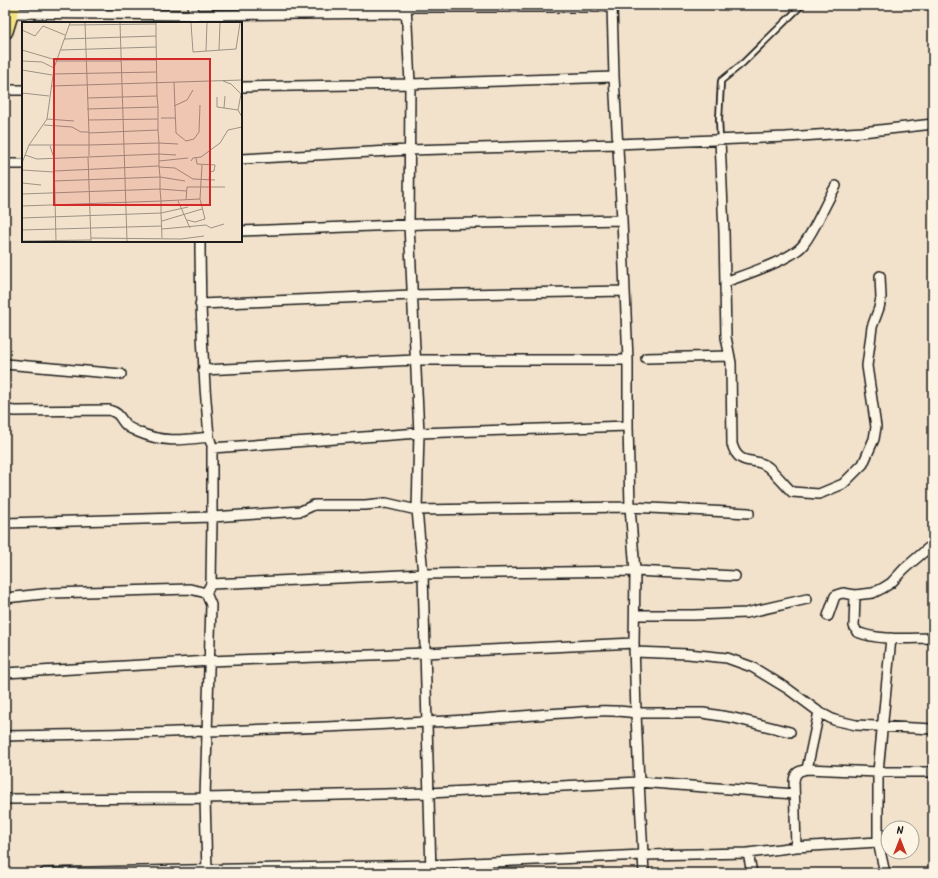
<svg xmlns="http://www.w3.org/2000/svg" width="938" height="878" font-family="Kalam,sans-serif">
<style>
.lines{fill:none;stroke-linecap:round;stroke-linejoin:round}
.service-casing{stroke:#1c1c1c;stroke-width:8}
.minor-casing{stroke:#1c1c1c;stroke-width:12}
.primary-casing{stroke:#1c1c1c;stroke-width:18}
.service{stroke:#fcf5e5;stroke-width:4.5}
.minor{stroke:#fcf5e5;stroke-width:9}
.primary{stroke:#f5e382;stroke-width:15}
.inset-road{fill:none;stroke:#9c9385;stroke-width:1}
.view{fill:#d62828;fill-opacity:0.15;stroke:#d62828;stroke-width:2}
.inset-edge{fill:none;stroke:#1c1c1c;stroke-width:2}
</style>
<rect width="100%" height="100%" fill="#f2e2cb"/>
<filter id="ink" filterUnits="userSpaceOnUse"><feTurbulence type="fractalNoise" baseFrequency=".025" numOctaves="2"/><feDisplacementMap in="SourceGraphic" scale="8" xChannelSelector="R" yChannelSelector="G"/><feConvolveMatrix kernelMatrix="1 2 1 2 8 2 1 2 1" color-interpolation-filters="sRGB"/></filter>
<g filter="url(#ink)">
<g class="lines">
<defs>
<path id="service" d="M720,140L719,119L721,81L743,63L802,5"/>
<path id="minor" d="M193,5L194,23
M406,5L410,84L409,225L419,433L417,510L423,574L431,873
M406,7H612
M11,13L194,15L406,13
M241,87L410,84L614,77
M5,90H23
M720,140L724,232L726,337L731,363L732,444C739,468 754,456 768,467C776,474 784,484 792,492L819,494L843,484L863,464L874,439L876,427L867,366L872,327L879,308L881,298L880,276
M241,159L409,150L617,144L786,137L862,132L933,124
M5,164H23
M241,231L425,224L622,220L614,77L612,5
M200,241C200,307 203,372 209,437L211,443
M725,282C744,275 791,260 803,245C817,227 824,205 836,186
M200,304L412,295L625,291L622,220
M646,358L729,356
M5,364L121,374
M203,370L416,360H628L625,291
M5,410L15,411L109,410C122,414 119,419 127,426C130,429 135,430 138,432C163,443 183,440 209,437
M5,523L212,517V448L419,433L628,426V360
M211,584L212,517L301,511L314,505H365L386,503L417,510L630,507L628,426
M206,593L211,584L423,574L635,571L630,507L749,513
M855,595L854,626L857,632C880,641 908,638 933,638
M5,598L52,593L190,589L206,593L211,605L205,798L207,873
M635,615H694L746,613L807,599
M828,616L835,596L839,594L843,593L855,595L873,593L883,588L891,583L904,569L933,544
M634,652L688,654L727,658L752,667L788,689L819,712L834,720L856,725L933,729
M5,673L210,661L425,653L634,643L635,571L735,576
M5,736C146,733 286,730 427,722C463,721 499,718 535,715C569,713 602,708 636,713L634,643
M807,769L819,712
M5,799L205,798L429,793L639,782L636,713H703L734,718L790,732
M796,847L794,781C795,772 799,771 807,769L878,772H933
M748,853L752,873
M45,873L430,865L643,855L639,782L794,794
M644,873L643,855L748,853L796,847L878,842
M885,873L878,842V772L891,638"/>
<path id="primary" d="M5,31L13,5"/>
</defs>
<use href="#service" class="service-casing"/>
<use href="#minor" class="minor-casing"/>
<use href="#primary" class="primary-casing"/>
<use href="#service" class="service"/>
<use href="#minor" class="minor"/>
<use href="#primary" class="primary"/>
</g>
</g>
<g transform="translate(22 22)">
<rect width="220" height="220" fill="#f2e2cb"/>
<path class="inset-road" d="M63,1L67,111M98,1L105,219M169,1L171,30L214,27L218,1M47,3L134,2M0,8L13,14L21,4L43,13M42,17L134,14V1M0,28L34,38M39,28L134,25M197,28L198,1M184,29L185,1M99,38H134M0,39L20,40L32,46M34,39H99M0,48L30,53M31,52L134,50M201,59L209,62L219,72L216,88L220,95M152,60L154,111L164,119L172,117L177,110L178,83M29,64L220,58M0,71L27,74M195,75V85L216,88M65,76L135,74L134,14M152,84L165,78L171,68M202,86L203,74M65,87L136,85L135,74M139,96H153M25,97L52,99M66,98L136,97V85M22,103L50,105L59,110H67M7,123H67V111L136,108V97M28,124L32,136L34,219M3,133L15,137L66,135L69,219M67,134V123L137,121L136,108M66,135L137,132V121L156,122M174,136L175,142L193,143M137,139L166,136M169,139L171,136L179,135L198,121L206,108L220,105M0,141L7,123L25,97L32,46L48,1M137,145L153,146L171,157L193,158M0,148L32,150M33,149L137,144V132L154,133M187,158L188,150L192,149L193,143M31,159L138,155L137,144M0,161L19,163M0,172L138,167V155L163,159M164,178L165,165H203M156,179L168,206M0,184L139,179L138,167L164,169M0,196L139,191V179L178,177M165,198L173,200L183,197L178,177L180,143M140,199L180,187M140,207L184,203L189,206L202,202M0,208L140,204M69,216L159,217L182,214M140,216L139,191L166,185M0,219L69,218"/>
<path class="view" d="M32,37H188V183H32Z"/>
<rect width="220" height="220" class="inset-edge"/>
</g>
<rect width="938" height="878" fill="none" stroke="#fcf5e5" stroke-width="20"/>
<rect x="10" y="10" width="918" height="858" fill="none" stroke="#1c1c1c" stroke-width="1.5" filter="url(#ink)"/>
<g transform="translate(900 840)"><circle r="19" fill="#fcf5e5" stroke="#a29e95"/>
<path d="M0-3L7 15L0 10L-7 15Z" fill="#c8321e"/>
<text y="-6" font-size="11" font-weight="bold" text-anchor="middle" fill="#1c1c1c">N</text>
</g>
</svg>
